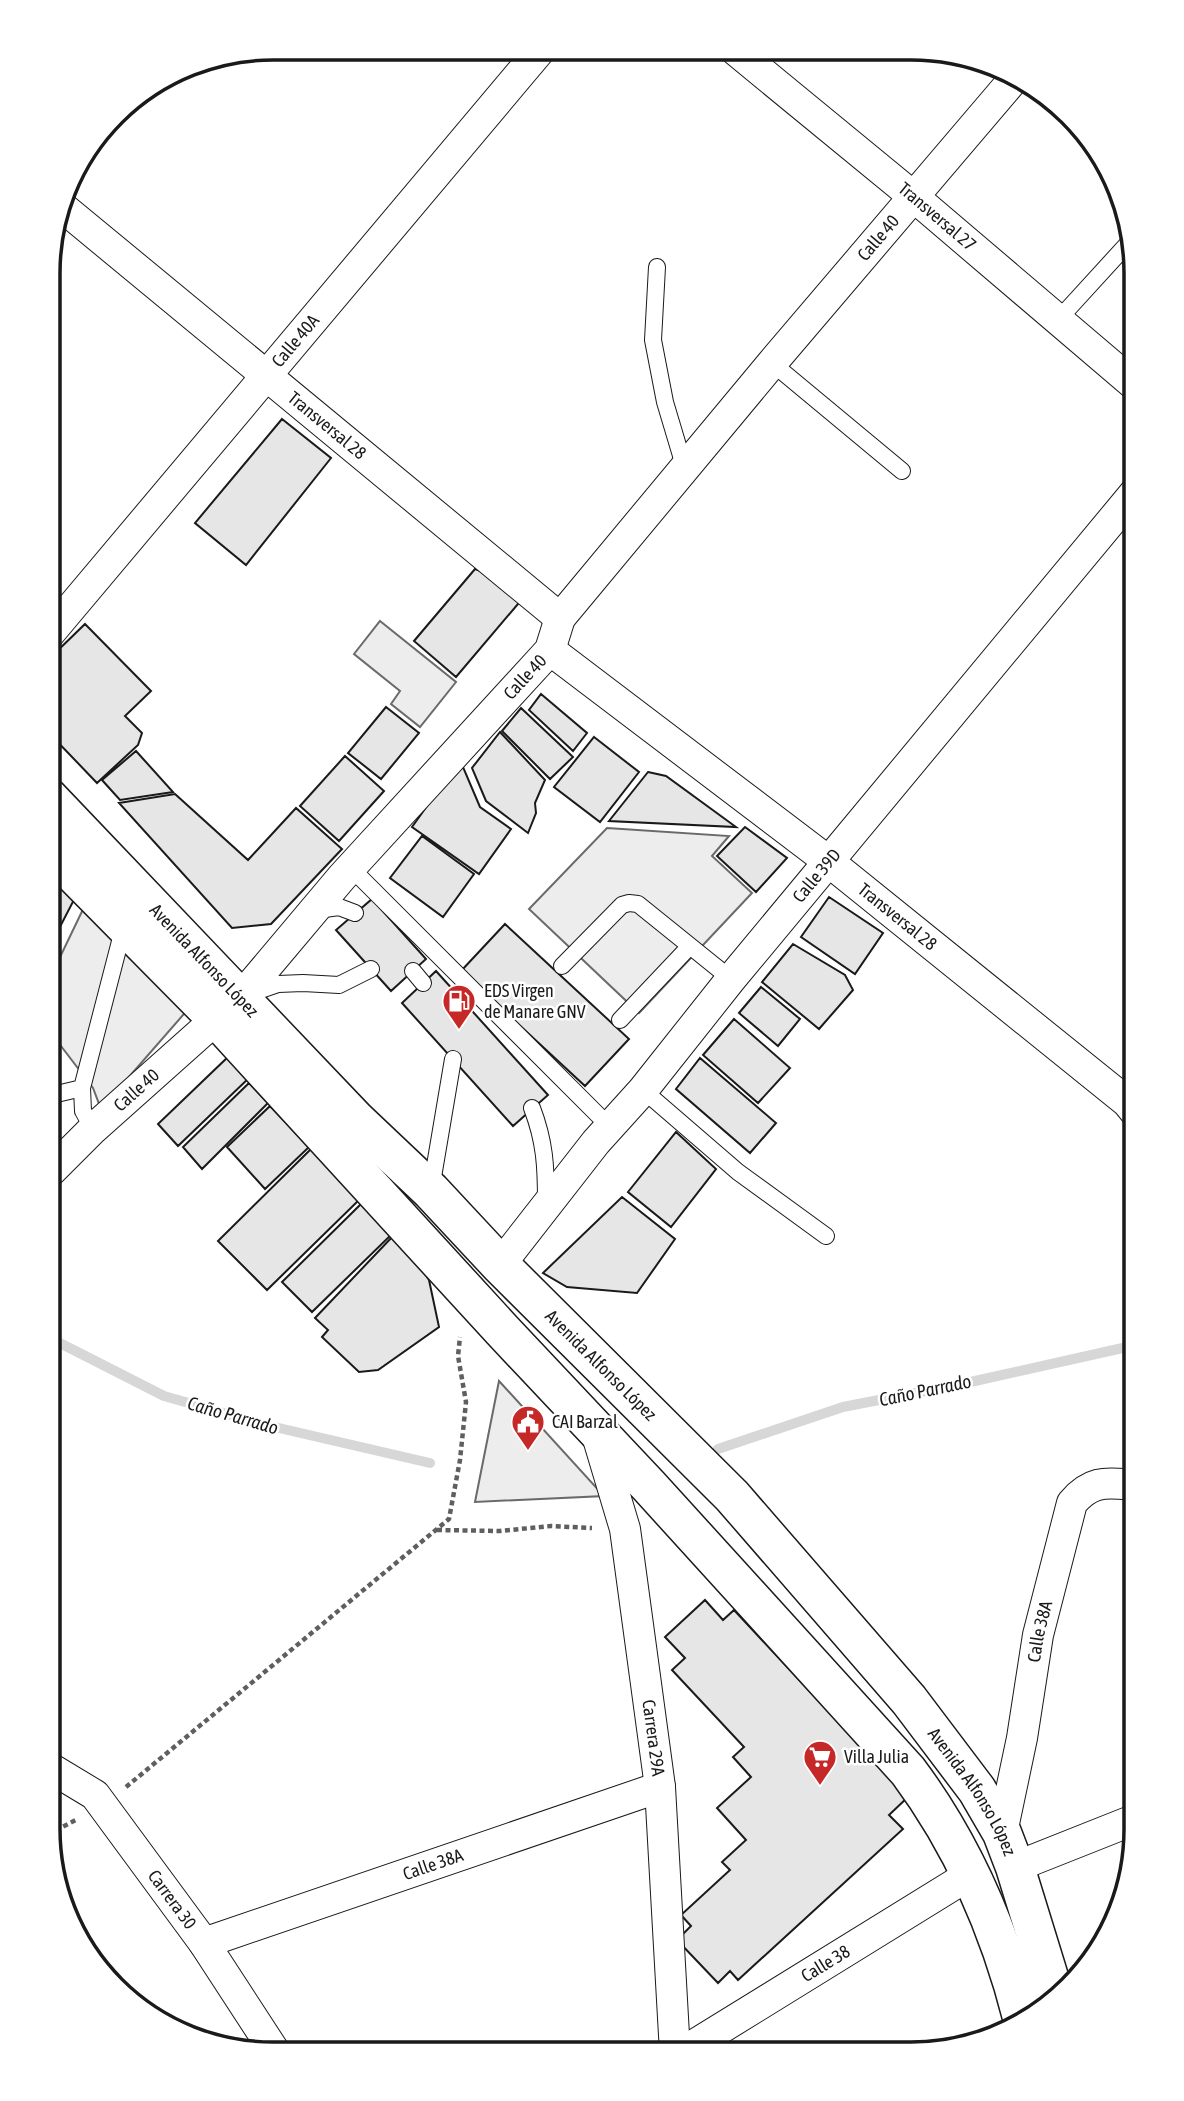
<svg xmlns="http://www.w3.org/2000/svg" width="1184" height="2101" font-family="'Asap Condensed',sans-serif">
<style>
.built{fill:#ededed;stroke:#6a6a6a;stroke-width:2}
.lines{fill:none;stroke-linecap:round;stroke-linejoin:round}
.stream{stroke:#d7d7d7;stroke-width:10}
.building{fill:#e6e6e6;stroke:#1a1a1a;stroke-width:2}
.service-casing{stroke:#1a1a1a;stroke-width:18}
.minor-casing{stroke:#1a1a1a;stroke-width:32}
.tertiary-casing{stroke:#1a1a1a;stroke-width:41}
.path{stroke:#5f5f5f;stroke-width:4.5;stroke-dasharray:5 3.5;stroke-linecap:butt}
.service{stroke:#fff;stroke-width:16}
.minor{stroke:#fff;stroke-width:30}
.tertiary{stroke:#fff;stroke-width:38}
.labels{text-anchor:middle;stroke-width:5;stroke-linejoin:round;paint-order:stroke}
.street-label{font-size:18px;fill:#1a1a1a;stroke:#fff}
.poi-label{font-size:18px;fill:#1a1a1a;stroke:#fff;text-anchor:start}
.water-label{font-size:19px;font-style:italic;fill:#1a1a1a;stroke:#fff}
.rim{fill:none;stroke:#1a1a1a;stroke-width:3.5}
</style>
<rect width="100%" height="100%" fill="#fff"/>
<path class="built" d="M380,621L456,682L420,727L391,704L400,691L354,654Z
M607,828L729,836L712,856L752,893L639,1013L529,909Z
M87,901L190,1007L101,1109L93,1088L48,1029V982Z
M499,1381L604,1496L475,1502Z"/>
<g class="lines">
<path class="stream" d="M48,1337L164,1396L266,1425L430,1463
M718,1449L843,1407L966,1383L1136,1345"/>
</g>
<path class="building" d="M282,419L331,458L246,565L195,523Z
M475,569L501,578L523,598L456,677L414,641Z
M85,624L151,691L125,716L142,733L138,745L97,783L49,733V659Z
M541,694L587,733L573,751L529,710Z
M386,707L419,733L381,779L348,753Z
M521,708L573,757L550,779L502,731Z
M500,732L545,780L535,803L536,813L528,833L486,801L472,768Z
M594,737L639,772L600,822L554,787Z
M136,751L173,792L120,800L102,780Z
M345,756L384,791L339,841L300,806Z
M460,760L480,807L511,829L479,874L412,827Z
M648,772L666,776L736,827L609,821Z
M175,794L248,860L296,808L342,849L271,924L232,928L119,803Z
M745,827L787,858L756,892L717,856Z
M422,836L474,874L443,917L390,878Z
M48,862L78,892L48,950Z
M829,897L883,933L855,974L801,937Z
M372,899L426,959L391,991L336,930Z
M505,924L629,1039L585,1086L461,971Z
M793,944L845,975L853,990L819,1029L762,982Z
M436,971L548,1095L513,1126L402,1003Z
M761,987L800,1019L778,1046L739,1013Z
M734,1019L790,1068L758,1103L703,1055Z
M229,1056L250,1077L178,1146L158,1124Z
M700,1058L776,1123L750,1153L676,1089Z
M249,1083L268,1103L202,1169L183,1147Z
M270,1106L309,1147L265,1189L227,1147Z
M676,1132L716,1169L671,1227L628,1192Z
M311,1149L360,1199L267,1290L218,1241Z
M622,1197L675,1239L637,1293L567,1287L543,1273Z
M363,1202L393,1233L312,1312L282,1282Z
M394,1235L410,1250L429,1280L439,1327L378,1370L359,1372L322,1337L328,1330L315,1318Z
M705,1600L723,1620L734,1610L908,1797L889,1815L903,1829L738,1980L730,1971L718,1983L677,1940L691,1926L681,1915L730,1870L722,1862L746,1840L717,1808L751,1777L733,1757L744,1747L672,1670L685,1658L665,1637Z"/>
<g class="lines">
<defs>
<path id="service" d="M657,267L653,340L665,402L685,469
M1057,321L1131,240
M772,363L902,471
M351,868L610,1127
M317,910L339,907L355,913
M562,966L622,905L629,903L638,904L731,979
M413,971L423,983
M249,994L278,984L303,983L339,985L371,969
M620,1020L690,946
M643,1090L738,1172L826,1236
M48,1096L82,1088
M532,1108C545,1142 546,1167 546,1202
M93,1129L83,1111L82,1088L124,926
M431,1189L453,1059"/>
<g id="minor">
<path id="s1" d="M735,50L914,197L1137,387"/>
<path id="s2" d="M61,206L560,618"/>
<path id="s3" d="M49,634L541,49"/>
<path id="s4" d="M550,650L828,861L1127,1102L1136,1113"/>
<path id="s5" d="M48,1174L93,1129L241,997L342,877L550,650L560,618L772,363L1013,80"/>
<path id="s6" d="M500,1265L596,1142L643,1090L731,979L1137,490"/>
<path id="s7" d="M596,1432L625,1529L660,1787L675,2053"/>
<path id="s8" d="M47,1766L95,1795L204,1943L275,2052"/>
<path id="s9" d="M1002,1833L1022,1738L1038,1635L1072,1503C1092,1479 1107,1483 1136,1485"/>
<path d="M1015,1867L1136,1819"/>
<path id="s10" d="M204,1943L660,1787"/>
<path id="s11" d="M681,2053L971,1874"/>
</g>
<g id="tertiary">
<path id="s12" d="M48,797L356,1120L431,1191L500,1265L732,1496L909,1700L977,1790L1002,1833L1015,1867L1056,2000"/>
<path d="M48,848L217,1019L502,1330L649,1486L908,1771C964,1846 1000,1930 1023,2021"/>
</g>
</defs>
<use href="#service" class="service-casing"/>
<use href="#minor" class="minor-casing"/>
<use href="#tertiary" class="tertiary-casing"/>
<path class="path" d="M437,1530L500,1531L551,1526L592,1528
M126,1787L449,1519L460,1460L466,1402L458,1356L460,1337
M48,1834L76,1820"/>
<use href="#service" class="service"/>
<use href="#minor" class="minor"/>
<use href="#tertiary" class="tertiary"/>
</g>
<defs>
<symbol id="fuel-pin" viewBox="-11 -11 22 30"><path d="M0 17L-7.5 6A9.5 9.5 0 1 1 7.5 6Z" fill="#c62828" stroke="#fff"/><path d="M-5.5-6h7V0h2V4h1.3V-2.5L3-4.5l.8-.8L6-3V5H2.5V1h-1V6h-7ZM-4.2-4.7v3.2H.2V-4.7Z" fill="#fff"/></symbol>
<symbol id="civic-pin" viewBox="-11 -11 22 30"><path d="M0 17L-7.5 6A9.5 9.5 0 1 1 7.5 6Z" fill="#c62828" stroke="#fff"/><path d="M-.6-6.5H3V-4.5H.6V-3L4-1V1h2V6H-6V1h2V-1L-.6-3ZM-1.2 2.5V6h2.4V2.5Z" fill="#fff"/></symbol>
<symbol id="supermarket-pin" viewBox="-11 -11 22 30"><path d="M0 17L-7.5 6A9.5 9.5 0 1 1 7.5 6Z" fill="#c62828" stroke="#fff"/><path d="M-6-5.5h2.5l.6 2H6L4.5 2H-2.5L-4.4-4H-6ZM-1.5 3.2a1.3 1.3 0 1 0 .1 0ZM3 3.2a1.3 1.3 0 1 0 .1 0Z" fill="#fff"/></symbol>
</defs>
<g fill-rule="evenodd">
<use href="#fuel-pin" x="440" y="982" width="38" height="52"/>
<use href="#civic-pin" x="509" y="1403" width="38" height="52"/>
<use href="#supermarket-pin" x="801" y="1738" width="38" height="52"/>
</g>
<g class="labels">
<g class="street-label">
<text dy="6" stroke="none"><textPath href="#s1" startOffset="262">Transversal 27</textPath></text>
<text dy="6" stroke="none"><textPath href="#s5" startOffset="1256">Calle 40</textPath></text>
<text dy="6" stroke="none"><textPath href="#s3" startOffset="383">Calle 40A</textPath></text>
<text dy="6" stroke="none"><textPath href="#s2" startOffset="345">Transversal 28</textPath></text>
<text dy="6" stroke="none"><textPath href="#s5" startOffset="690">Calle 40</textPath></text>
<text dy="6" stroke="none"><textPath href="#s6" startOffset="502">Calle 39D</textPath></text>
<text dy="6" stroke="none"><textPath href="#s4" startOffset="438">Transversal 28</textPath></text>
<text dy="6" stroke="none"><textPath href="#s12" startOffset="226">Avenida Alfonso López</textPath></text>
<text dy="6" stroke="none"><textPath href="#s5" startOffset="122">Calle 40</textPath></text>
<text dy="6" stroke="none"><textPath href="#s12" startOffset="793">Avenida Alfonso López</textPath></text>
<text dy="6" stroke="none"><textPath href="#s9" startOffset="205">Calle 38A</textPath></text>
<text dy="6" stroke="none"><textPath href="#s7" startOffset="312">Carrera 29A</textPath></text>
<text dy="6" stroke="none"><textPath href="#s12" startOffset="1360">Avenida Alfonso López</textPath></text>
<text dy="6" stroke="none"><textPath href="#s10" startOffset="242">Calle 38A</textPath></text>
<text dy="6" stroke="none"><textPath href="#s8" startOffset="186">Carrera 30</textPath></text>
<text dy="6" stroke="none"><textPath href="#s11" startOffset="170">Calle 38</textPath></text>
</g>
<g class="poi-label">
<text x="484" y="997">EDS Virgen<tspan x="484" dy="21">de Manare GNV</tspan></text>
<text x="552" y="1428">CAI Barzal</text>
<text x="844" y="1763">Villa Julia</text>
</g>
<g class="water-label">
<text transform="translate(925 1390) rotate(-12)" y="7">Caño Parrado</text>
<text transform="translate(233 1415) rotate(16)" y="7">Caño Parrado</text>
</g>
</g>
<path d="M0 0H1184V2101H0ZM273 60H911A213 213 0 0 1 1124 273V1829A213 213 0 0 1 911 2042H273A213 213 0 0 1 60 1829V273A213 213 0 0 1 273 60Z" fill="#fff" fill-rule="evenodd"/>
<path class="rim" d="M273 60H911A213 213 0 0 1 1124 273V1829A213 213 0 0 1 911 2042H273A213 213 0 0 1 60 1829V273A213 213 0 0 1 273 60Z"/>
</svg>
